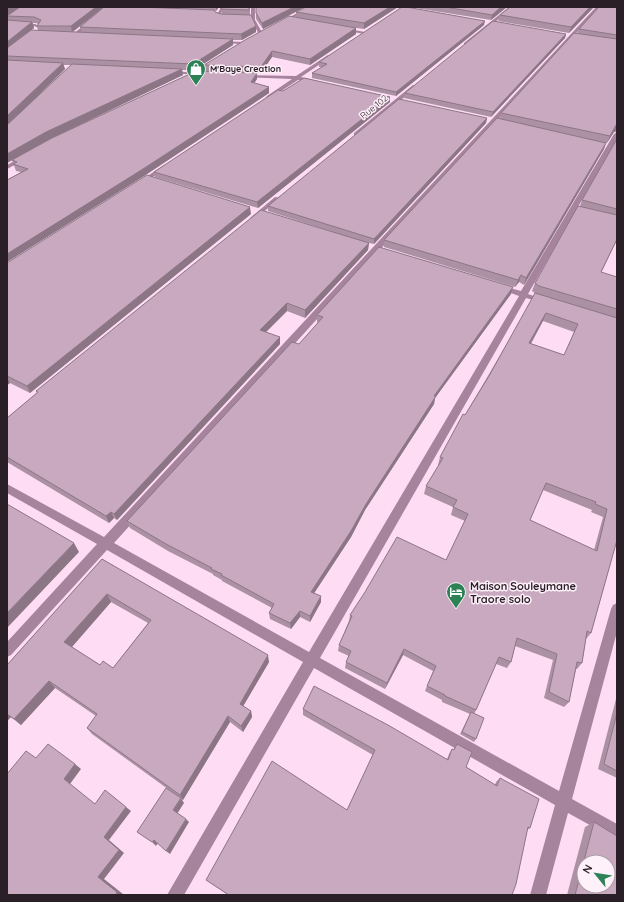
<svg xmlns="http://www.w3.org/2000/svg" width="624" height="902" font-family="Quicksand,sans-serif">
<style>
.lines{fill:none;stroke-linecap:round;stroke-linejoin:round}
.service{fill:#a7849e;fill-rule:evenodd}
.minor{fill:#a7849e;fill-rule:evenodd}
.wall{fill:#ac91a4;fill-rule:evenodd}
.shaded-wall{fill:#8c7686}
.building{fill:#c8a9bf;stroke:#8c7686;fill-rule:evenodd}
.labels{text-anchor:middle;stroke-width:3;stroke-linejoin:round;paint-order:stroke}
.far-poi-label{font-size:9px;font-weight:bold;fill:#2b1f27;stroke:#fef1fa;text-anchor:start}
.far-street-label{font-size:9px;fill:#2b1f27;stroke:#fef1fa}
.poi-label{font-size:11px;font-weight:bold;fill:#2b1f27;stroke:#fef1fa;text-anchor:start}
</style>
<rect width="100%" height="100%" fill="#feddf4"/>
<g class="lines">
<path class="service" d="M251,7H255V19L253,20L251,19Z"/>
<path class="minor" d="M106,7H110L76,37H72V35Z
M221,7H225L219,16L223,17L254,18L263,34L259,35L252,20L222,19L216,17Z
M308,7H313L282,24L279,23Z
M509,7H513L468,45H464V43Z
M596,7H600L114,543L309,652L519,296L495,287L499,285L521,291L614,134L617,132V139L528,294L548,301L544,303L526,298L320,658L559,791L611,609L613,605L617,603V632L572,799L617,824V840L568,813L546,895H530L555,805L314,668L184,895H167L303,662L107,550L11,655L7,657V642L97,544L7,493V484L104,537Z
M7,23L35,24L41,27L39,28L34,26L7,25Z
M343,28L365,32L367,33L365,34L341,30Z
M219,41L243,42L245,43L243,44L217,43Z
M328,55L332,56L301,77L317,81V83L298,80L269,99L266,97L267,96L292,79L243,77L241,76L243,75L296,76Z
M169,71L203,73L205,74L203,75L167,73Z
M413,85L418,86L358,135H354V133Z
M24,156L27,158L26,159L7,169V165Z
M164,165L169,166L141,185H137V183Z
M275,197L280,198L254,220H250V218Z"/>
</g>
<path class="wall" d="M7,7H104L73,32L82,33L80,27L104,7H219L216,11H214L215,12L222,14L221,9L250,7V15L256,32L242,40H233V45L194,70H182L183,75L48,140L7,163V20H8L7,16ZM33,23H36L38,24L37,26L38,31H30L34,28ZM63,65H71L30,104L65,69Z
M256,7H305L263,29L256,19Z
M398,7L364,29L349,27L356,28V34L310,65L272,57L261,73L205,71L204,65L296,18V12Z
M409,7H507L491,20Z
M594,7L569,33L498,21L500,15Z
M617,7V131L614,132L607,143H606L604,149L524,285L519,282L515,287L384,247V240L500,119L501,113L577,34L579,29Z
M484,25L396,96L312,78V73L322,67H319V62Z
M566,34L565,38L491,117L404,98L405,93Z
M257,79L254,83L269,87V93L144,176L7,262V180L21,172L16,171L12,160Z
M283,91L390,102L258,208L155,177L154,172Z
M487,118L486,123L374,244L369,243L368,250L305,318L287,311L266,332L280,344L117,520L114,518L109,523L7,462V418L37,393L36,391L333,232L268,211V206Z
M617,139V240L601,273L617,277V540L591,633L586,639L582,663L577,669H576L569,702L564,707L544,698L553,660L515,646L511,662L507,668L496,664L476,710L474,714L476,739L474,742L460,734L470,714L442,702V700L425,691L433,671L403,655L385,689L345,668L346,662L349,656L338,651L339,645L349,621L350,615L446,560L465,521L451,515L453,507L424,494L426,486L439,465H438L440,457L465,415L536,294L532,291L535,283L580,206L582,200ZM543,321L574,332L564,355L531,344ZM543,490L592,510L591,512L603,517L594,550L530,520Z
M251,214L30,393L10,383L7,385V263Z
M511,294L435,398L434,404L365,510L351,537L314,593L321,602L310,622L300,617L291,629L270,619L269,613L272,608L222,581V580L213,575V574L168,551L130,528L127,521L299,344L318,323L317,322V315Z
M102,559L269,662L243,706L251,711L252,717L243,732L230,722L183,800L92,734L87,728L96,716L55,688L21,725L11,717L7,721V665ZM111,602L148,623L113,668L100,665L72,647Z
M617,695V778L598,769Z
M303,709L447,759L449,754L452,749L453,750L457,744L466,767L495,785L496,782L500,778L530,828L527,830L512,895H228L206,880L347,810L373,755L303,715Z
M594,822L617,895H567L585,827Z"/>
<path class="shaded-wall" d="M10,7H21L7,16V9Z
M96,7H104L72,32L71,26Z
M216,7H219L216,11Z
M294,7H305L263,29L262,23Z
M390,7H398L364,29V23Z
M501,7H507L491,20L492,15Z
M590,7H594L569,33L571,27Z
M485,21L484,25L396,96V92Z
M32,22L34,28L7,50V42Z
M256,26V32L242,40L241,34Z
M356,28V34L310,65V59Z
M566,34L565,38L491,117L493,112Z
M233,39V45L194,70L193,64Z
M272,51V57L261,73V67Z
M63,63L65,69L7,126V116Z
M182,69L183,75L48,140L7,163V154L46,132Z
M257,73V79L251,88V82Z
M269,87V93L144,176L7,262V254Z
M390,97V102L258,208L257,202Z
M487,118L486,123L374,244V239Z
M616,125H617V131L614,132L607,143L610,136Z
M606,143L604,149L524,285L526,278Z
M250,207L251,214L30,393L27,386Z
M369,243L368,250L305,318V310Z
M521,275L519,282L515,287L518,280Z
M513,287L511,294L435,398L434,404L365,510L351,537L311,598V592L434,396Z
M287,303V311L261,337L260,330Z
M546,313L543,321L526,351L529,343Z
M280,337V344L117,520L114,514Z
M7,377L10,383L7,385Z
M111,512L114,518L109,523L106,516Z
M74,543L79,552L7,628V613Z
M107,594L111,602L70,649L64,642Z
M321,596V602L310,622V616Z
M300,611V617L291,629L290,623Z
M404,649L403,655L385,689L387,683Z
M268,655L269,662L241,710L240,704Z
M49,681L55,688L21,725L14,719Z
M251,711L252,717L243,732L241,726Z
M7,714L11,717L7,721Z
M228,716L230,722L183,800L180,795Z
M75,764L81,769L70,784L64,779Z
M181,798L184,803L177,814L173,810Z
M126,807L131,811L109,840L124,853L104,879L123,894L122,895H116L98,877L104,837Z
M186,819L189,822L170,854L166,851Z
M154,840L158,843L156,846L152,842Z"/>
<path class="building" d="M20,7H96L71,26H37L41,20L34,17L7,16Z
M104,7H140L214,10L215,12L221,14L251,15L256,26L241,34L80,27Z
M222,7H249V10L221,9Z
M256,7H294L262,23L256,13Z
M306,7H390L364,23L296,12Z
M402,7H406L485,21L396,92L312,73L327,64L319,62Z
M445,7H501L492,15Z
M510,7H590L571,27L500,15Z
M599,7H617V35L579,29Z
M289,16L356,28L310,59L272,51L261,67L204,65L245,40Z
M7,20L32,22L7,42Z
M493,21L566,34L493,112L405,93Z
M31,30L233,39L193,64L7,56V48Z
M574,33L617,39V125H616L610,136L501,113Z
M7,60L63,63L7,116Z
M72,64L182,69L46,132L7,154V125Z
M196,71L257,73L251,82L269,87L143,169L7,254V180L28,169L13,164L17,162L12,160L52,138Z
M304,78L390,97L257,202L154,172L278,90L283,91Z
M399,99L487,118L374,239L268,206Z
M497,118L606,143L526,278L521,275L518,280L384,240Z
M617,139V209L582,200Z
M147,175L250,207L27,386L7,376V263Z
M578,206L617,215V239L601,272L617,277V309L539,286L535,283Z
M261,210L369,243L305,310L287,303L260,330L280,337L114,514L111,512L106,516L7,457V418L38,392L36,391Z
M379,247L513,287L434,396H436L366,504L351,531L311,592L321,596L310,616L300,611L290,623L269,613L274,604L221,575L222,574L211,569L212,568L166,544L127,521L292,342L299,344L323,317L317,315Z
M535,293L617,318V540L591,633L587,631L582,663L577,662L569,702L549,692L557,654L517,638L511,662L499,657L476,710L445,696V695L427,686L436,666L404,649L387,683L346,662L351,651L339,645L352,616L350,615L365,592L397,537L446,560L468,514L453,507L457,500L426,486L443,458L440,457L463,414L465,415L489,376ZM546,313L578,324L564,355L529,343ZM546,483L596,502L595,504L607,509L597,551L530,520Z
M7,504L74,543L7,613Z
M102,559L268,655L240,704L251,711L241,726L228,716L180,795L87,728L97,714L49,681L14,719L7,714V665ZM107,594L151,620L113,668L103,661L100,665L64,642Z
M314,686L388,725L448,760L452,749L454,750L457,744L472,752L466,767L497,786L500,778L539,799L530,828L528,827L516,884L512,895H229L206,880L272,761L347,810L375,750L303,709Z
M471,712L484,718L476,739L462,732Z
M617,713V771L604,764Z
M48,744L75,764L64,779L95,804L105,790L126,807L104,837L119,850L98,877L117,892L116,895H7V774L26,751L36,758Z
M166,788L181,798L173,810L186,819L166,851L154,840L152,842L137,832Z
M594,822L617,836V895H575ZM584,862H608V886H584Z"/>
<defs>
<symbol id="shop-pin" viewBox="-11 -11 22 30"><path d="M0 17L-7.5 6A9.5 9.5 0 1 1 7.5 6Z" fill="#2d8255" stroke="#fef1fa"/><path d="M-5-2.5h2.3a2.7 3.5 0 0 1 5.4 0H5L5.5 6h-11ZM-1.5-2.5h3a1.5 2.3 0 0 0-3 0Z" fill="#fff"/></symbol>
<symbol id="hotel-pin" viewBox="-11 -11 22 30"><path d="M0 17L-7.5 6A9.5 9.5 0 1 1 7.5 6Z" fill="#2d8255" stroke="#fef1fa"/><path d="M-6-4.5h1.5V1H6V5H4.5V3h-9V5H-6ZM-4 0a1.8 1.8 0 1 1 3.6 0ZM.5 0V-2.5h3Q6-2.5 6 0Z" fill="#fff"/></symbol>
</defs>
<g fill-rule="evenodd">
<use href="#shop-pin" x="185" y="58" width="22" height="30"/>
<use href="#hotel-pin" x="445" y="581" width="22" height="30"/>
</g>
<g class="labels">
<g class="far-poi-label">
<text x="210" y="72">M'Baye Creation</text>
</g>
<g class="far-street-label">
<text transform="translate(374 107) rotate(-39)" y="3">Rue 102</text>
</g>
<g class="poi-label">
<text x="470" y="590">Maison Souleymane<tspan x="470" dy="13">Traore solo</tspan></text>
</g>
</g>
<rect width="624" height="902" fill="none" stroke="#2b1f27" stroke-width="16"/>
<g transform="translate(596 874) rotate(300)"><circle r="19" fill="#fef1fa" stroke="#aa9da6"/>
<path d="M0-3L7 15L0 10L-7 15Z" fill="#2d8255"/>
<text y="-6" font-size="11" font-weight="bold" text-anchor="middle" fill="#2b1f27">N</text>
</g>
</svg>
